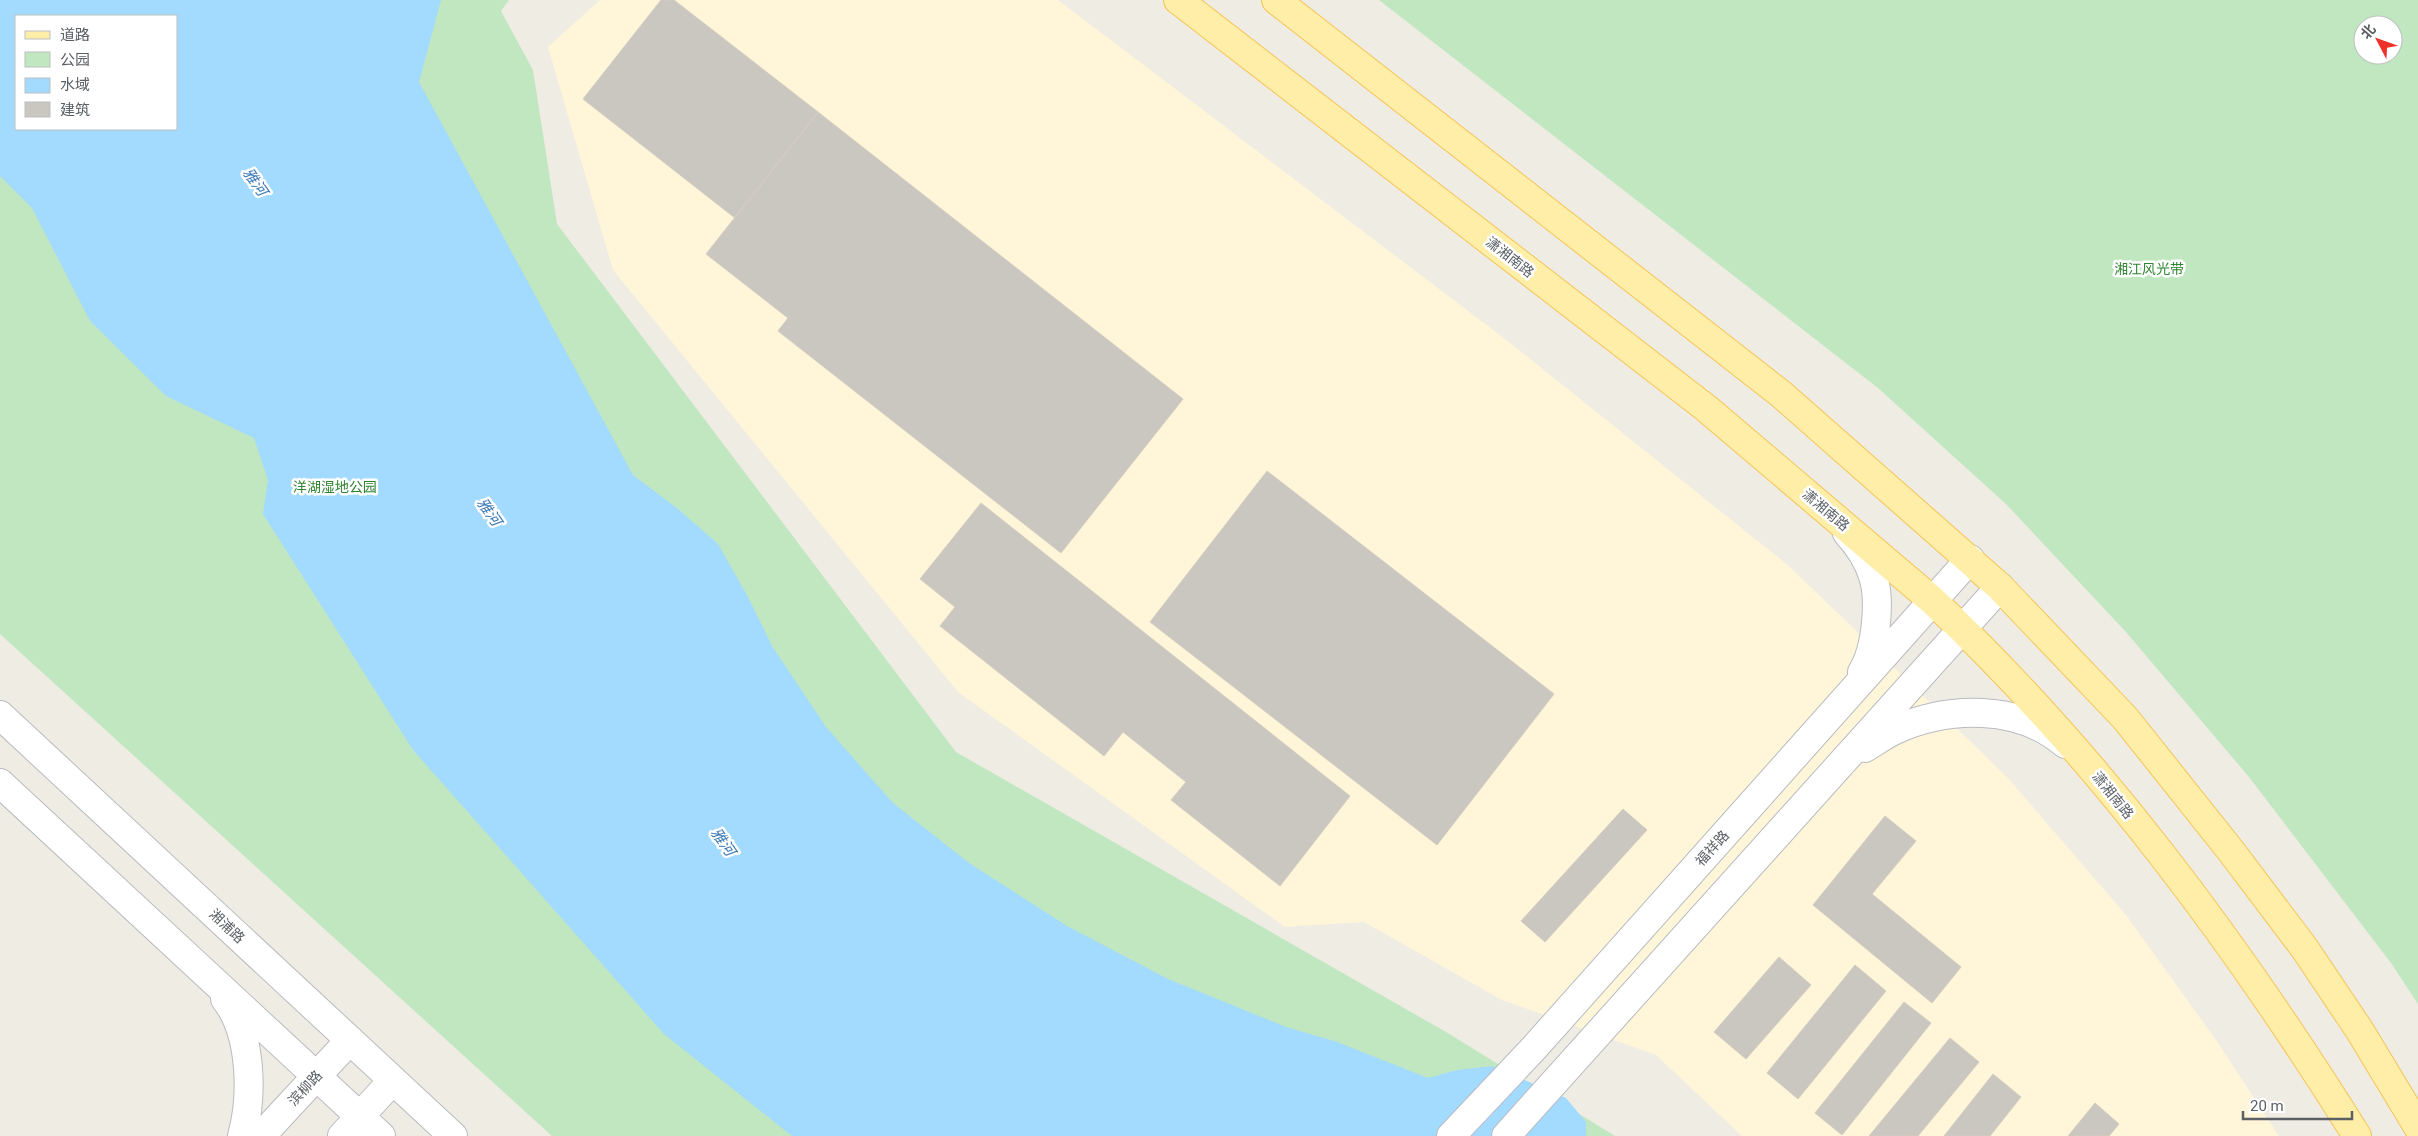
<svg xmlns="http://www.w3.org/2000/svg" width="2418" height="1136" font-family="Roboto,'Noto Sans SC',sans-serif">
<style>
.commercial{fill:#fff5d8}
.green{fill:#c0e7bf;fill-rule:evenodd}
.water{fill:#a3daff;fill-rule:evenodd}
.building{fill:#cac6c0;stroke:#d4cdc1}
.lines{fill:none;stroke-linecap:round;stroke-linejoin:round}
.secondary-casing{stroke:#b7bbc0;stroke-width:30}
.primary-casing{stroke:#f6c455;stroke-width:30}
.secondary{stroke:#fff;stroke-width:28}
.primary{stroke:#ffeea8;stroke-width:28}
.labels{text-anchor:middle;stroke-width:5;stroke-linejoin:round;paint-order:stroke}
.street-label{font-size:14px;fill:#5b6065;stroke:#fff}
.park-label{font-size:14px;fill:#318533;stroke:#fff}
.water-label{font-size:15px;font-style:italic;fill:#3c7ab5;stroke:#fff}
</style>
<rect width="100%" height="100%" fill="#efece3"/>
<path class="commercial" d="M600,0H1058L1509,342L1789,566L2007,777L2126,915L2216,1040L2279,1136H1742L1656,1055L1502,1000L1364,922L1285,927L958,692L613,270L548,47Z"/>
<path class="green" d="M0,0H509L501,11L533,70L557,224L956,752L1446,1032L1615,1136H552L0,634ZM16,16H176V129H16Z
M1379,0H2418V1004L2391,963L2249,777L2126,632L2006,504L1878,388ZM2363,25H2393V55H2363Z"/>
<path class="water" d="M0,0H441L419,82L633,475L678,509L718,544L748,597L772,646L826,727L893,803L969,863L1067,926L1168,979L1286,1027L1337,1042L1428,1078L1457,1070L1492,1066L1566,1098L1586,1122V1136H792L664,1034L413,750L263,514L268,480L254,438L166,396L90,321L32,208L0,176ZM16,16H176V129H16Z"/>
<path class="building" d="M661,0H674L818,112L735,218L583,99Z
M818,112L1183,399L1061,553L778,331L788,318L706,254Z
M1267,471L1554,694L1437,845L1150,622Z
M981,503L1350,796L1280,886L1171,800L1186,782L1123,732L1104,756L940,626L955,607L920,579Z
M1623,809L1647,830L1545,942L1521,921Z
M1885,816L1916,841L1872,894L1961,967L1932,1003L1813,905Z
M1779,957L1811,985L1746,1059L1714,1032Z
M1855,965L1886,991L1798,1099L1767,1073Z
M1904,1002L1931,1023L1842,1135L1815,1113Z
M1950,1038L1979,1062L1918,1136H1869Z
M1993,1074L2021,1097L1990,1136H1944Z
M2095,1103L2119,1124L2109,1136H2068Z"/>
<g class="lines">
<defs>
<path id="secondary" d="M1847,533C1859,546 1868,560 1873,576C1881,601 1876,650 1862,672
M0,715L453,1136
M1865,748C1875,742 1884,735 1895,730C1948,706 2019,704 2065,744
M0,783L381,1136
M225,999C252,1033 253,1096 242,1136
M261,1136L350,1040
M342,1136L393,1080
M1451,1136L1534,1048L1970,559
M1506,1136L2000,587"/>
<path id="primary" d="M1178,0L1706,408L1933,601C2099,757 2236,943 2357,1136
M1276,0L1781,394L2000,587L2125,718L2231,851L2305,949L2360,1031L2418,1127"/>
</defs>
<use href="#secondary" class="secondary-casing"/>
<use href="#primary" class="primary-casing"/>
<use href="#secondary" class="secondary"/>
<use href="#primary" class="primary"/>
</g>
<g class="labels">
<g class="street-label">
<text transform="translate(1510 257) rotate(38)" y="5">潇湘南路</text>
<text transform="translate(1826 510) rotate(40)" y="5">潇湘南路</text>
<text transform="translate(2113 795) rotate(51)" y="5">潇湘南路</text>
<text transform="translate(1712 848) rotate(-48)" y="5">福祥路</text>
<text transform="translate(227 926) rotate(43)" y="5">湘浦路</text>
<text transform="translate(305 1088) rotate(-47)" y="5">滨柳路</text>
</g>
<g class="park-label">
<text x="2149" y="274">湘江风光带</text>
<text x="335" y="492">洋湖湿地公园</text>
</g>
<g class="water-label">
<text transform="translate(255 182) rotate(55)" y="5">雅河</text>
<text transform="translate(489 512) rotate(55)" y="5">雅河</text>
<text transform="translate(723 842) rotate(55)" y="5">雅河</text>
</g>
</g>
<rect x="15" y="15" width="162" height="115" fill="#ffffff" stroke="#bdbfc1"/>
<rect x="25" y="31" width="25" height="8" fill="#ffeea8" stroke="#bdbfc1"/>
<text x="60" y="40" font-size="15" fill="#5b6065">道路</text>
<rect x="25" y="52" width="25" height="15" fill="#c0e7bf" stroke="#bdbfc1"/>
<text x="60" y="65" font-size="15" fill="#5b6065">公园</text>
<rect x="25" y="78" width="25" height="15" fill="#a3daff" stroke="#bdbfc1"/>
<text x="60" y="90" font-size="15" fill="#5b6065">水域</text>
<rect x="25" y="102" width="25" height="15" fill="#cac6c0" stroke="#bdbfc1"/>
<text x="60" y="115" font-size="15" fill="#5b6065">建筑</text>
<g transform="translate(2378 40) rotate(311)"><circle r="24" fill="#ffffff" stroke="#bdbfc1"/>
<path d="M0-4L9 19L0 12L-9 19Z" fill="#ef3229"/>
<text y="-8" font-size="14" font-weight="bold" text-anchor="middle" fill="#5b6065">北</text>
</g>
<path d="M2243 1111v8h109v-8" fill="none" stroke="#5b6065" stroke-width="2.5"/>
<text x="2250" y="1111" font-size="15" fill="#5b6065" stroke="#ffffff" stroke-width="4" paint-order="stroke">20 m</text>
</svg>
